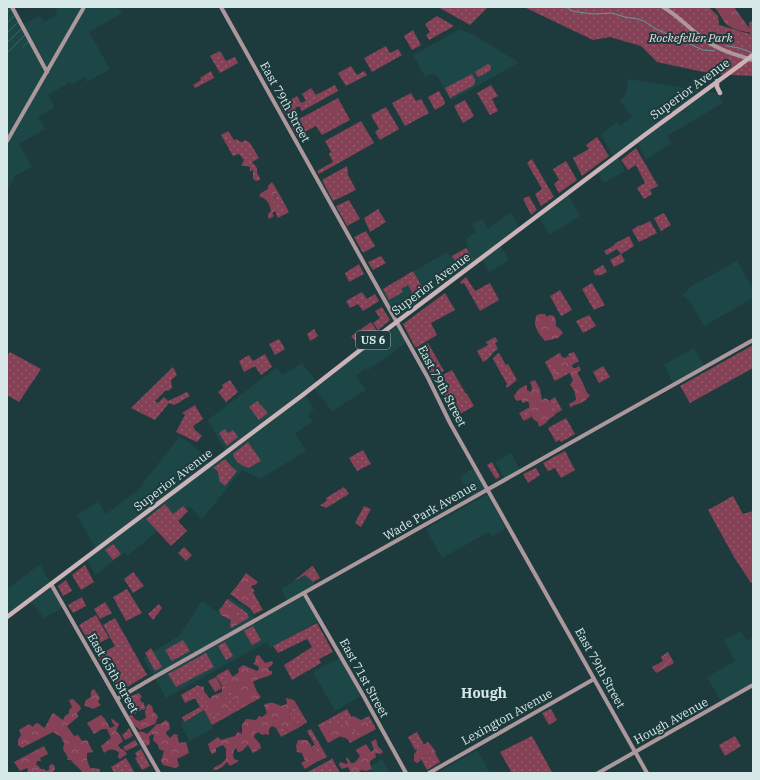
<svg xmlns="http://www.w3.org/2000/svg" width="760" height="780" font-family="'IBM Plex Serif',serif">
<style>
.built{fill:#1d4647}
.industrial{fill:url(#industrial-furrows)}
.grass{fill:url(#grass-dots)}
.forest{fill:url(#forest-crowns)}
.garden{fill:url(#garden-furrows)}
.pitch{fill:#854155}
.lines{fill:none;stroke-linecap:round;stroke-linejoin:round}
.stream{stroke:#5c9c9e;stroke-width:1}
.secondary{stroke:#ac989c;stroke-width:4}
.primary{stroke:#ccb3b9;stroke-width:4.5}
.primary-bridge{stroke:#ccb3b9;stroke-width:4.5}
.labels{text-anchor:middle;stroke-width:4;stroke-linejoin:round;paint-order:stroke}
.shield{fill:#1d3b3c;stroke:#9fb4b4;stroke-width:1}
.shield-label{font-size:11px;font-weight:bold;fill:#d7e8e8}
.park-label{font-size:12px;font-style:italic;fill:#f1dbe0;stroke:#1d3b3c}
.street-label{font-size:12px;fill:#d7e8e8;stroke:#1d3b3c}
.quarter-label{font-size:14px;font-weight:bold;fill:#d7e8e8;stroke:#1d3b3c}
</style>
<defs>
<pattern id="industrial-furrows" width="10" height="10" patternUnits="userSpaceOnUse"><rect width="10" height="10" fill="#1d4647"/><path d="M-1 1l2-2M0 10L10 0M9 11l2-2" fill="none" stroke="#3d6162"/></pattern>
<pattern id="grass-dots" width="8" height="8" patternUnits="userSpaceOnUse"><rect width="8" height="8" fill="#854155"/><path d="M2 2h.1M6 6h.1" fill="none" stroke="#965c6d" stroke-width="1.8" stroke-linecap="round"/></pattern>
<pattern id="forest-crowns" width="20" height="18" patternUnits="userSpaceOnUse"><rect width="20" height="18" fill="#874157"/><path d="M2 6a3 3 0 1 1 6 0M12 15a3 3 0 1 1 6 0" fill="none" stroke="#975c6f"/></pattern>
<pattern id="garden-furrows" width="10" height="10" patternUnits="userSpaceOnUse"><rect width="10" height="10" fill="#854155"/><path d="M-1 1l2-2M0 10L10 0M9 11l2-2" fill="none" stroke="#965c6d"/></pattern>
</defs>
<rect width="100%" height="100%" fill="#1d3b3c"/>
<path class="built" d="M60,7H118L122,13L89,32L110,69L87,82L85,77L72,85L70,82L48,95L55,107L38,117L45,129L19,144L32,167L15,176L7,190V56L31,43L22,25L40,15L44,22L57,14L55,10Z
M460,29L474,35L503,53L517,61L518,63L451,101L437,76L433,74L429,75L425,77L413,55Z
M628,79L717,93L723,103L667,136L672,143L646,159L636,142L617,156L625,171L604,183L597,171L614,158L601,134L617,122L620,126L632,117L620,101L626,94Z
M567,193L580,216L549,235L538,216Z
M511,212L520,229L500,245L509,260L489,272L484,263L479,260L396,323L407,342L368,370L366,368L356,376L366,390L332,411L313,387L304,394L314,409L308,414L313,422L295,433L306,451L260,479L242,470L202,519L189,506L127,556L124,553L95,575L86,558L96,549L77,515L98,502L106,514L137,491L179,437L190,443L196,448L210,464L226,452L208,420L277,367L282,375L302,363L318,383L396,323L379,291L447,252L450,257L469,246L465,239L476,232L472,224L482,219L488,229Z
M737,261L753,289V298L704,326L691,303L682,295L693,285Z
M694,348L705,367L674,384L664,365Z
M511,453L521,471L505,479L495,462Z
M475,467L487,489L472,498L460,477Z
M487,494L506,528L492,536L489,532L442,558L426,529Z
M40,564L64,607L44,618L29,600L7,617V589Z
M309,573L316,586L304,593L320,620L270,648L267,642L166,698L143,658L179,636L202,601L217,612L229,597L249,610L255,620L288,601L281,589Z
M741,631L746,641L753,637V685L722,703L707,677L735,661L724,640Z
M341,657L363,695L335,711L313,672Z
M204,710L213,728L190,741L180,724Z
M477,750L490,773H437Z
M382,759L390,773H373L369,767Z"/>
<path class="industrial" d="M7,7H12L31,43L7,56Z"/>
<path class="grass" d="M438,7H488L470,25Z
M524,7H709L718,16L719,25L750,34L749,23L753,20V76L713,74L657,62L641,46L610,37L593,40Z
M437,16L454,26L429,40L426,35L430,32L425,24Z
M413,30L421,45L412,50L404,36Z
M386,46L390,53L398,49L402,55L372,72L364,58Z
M220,51L226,61L235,57L238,63L220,73L210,56Z
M487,64L490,65L491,69L488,72L478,77L475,72L486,65Z
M351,66L357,75L364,71L367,75L346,86L338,73Z
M211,71L214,78L195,88L193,85L201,80L200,78Z
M472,74L475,80L474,85L450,98L445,88Z
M335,85L338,91L302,111L299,106L295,108L298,113L288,119L280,106L297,96L301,103L306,101L302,94L311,88L316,95Z
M491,85L498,96L492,99L498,111L490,115L477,93Z
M439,91L445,102V104L435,110L428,97Z
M411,93L416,101L421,99L429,113L405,126L392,103Z
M338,98L350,120L322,135L316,126L297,136L290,124Z
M465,100L474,116L463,123L454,106Z
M386,107L399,129L380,140L375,132L379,129L371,115Z
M361,121L374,143L319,174L317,171L333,162L329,154L331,152L325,141Z
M228,131L234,140L237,139L239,141L242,142L245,140L250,143L259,158L252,162L257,168V173L260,178V180L256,181L253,179V170L249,171L250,170V167L247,166H242V164L244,160L239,154L233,156L221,135Z
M597,137L609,156L582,176L573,158L589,149L586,145Z
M636,148L658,186L650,190L652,194L644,199L637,188L645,183L636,165L628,170L621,160Z
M532,159L554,197L541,206L535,194L542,189L527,163Z
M566,161L577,180L559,193L554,184L559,180L553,169Z
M347,166L348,175L356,190L333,201L322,180Z
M277,190L289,212L278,218C275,212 272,203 275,197C278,191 277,197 277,190Z
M529,196L537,210L531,215L523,199Z
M349,200L360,219L347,226L336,206Z
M378,209L386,222L370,232L364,218Z
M664,213L671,225L661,231L654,218Z
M650,221L657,233L639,242L632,230L639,225L640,226Z
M366,231L375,246L363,253L354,237Z
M629,236L634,246L621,254L625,261L614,267L610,260L621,254L617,249L607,255L604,251L615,245L614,244Z
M466,248L473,259L460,269L452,256Z
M381,256L386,263L373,270L368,262Z
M359,264L364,274L349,282L345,273Z
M603,265L607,272L599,276L598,274L596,276L593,271Z
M413,271L426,294L420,299L416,292L413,294L408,285L401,289L403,292L389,300L383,289Z
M466,277L475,291L490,283L499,300L480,311L464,283L461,284L460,282Z
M592,283L605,305L594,310L582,289Z
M560,290L572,310L561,316L550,296Z
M362,292L367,299L375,294L379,301L363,311L358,304L350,308L346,301Z
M445,293L455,310L431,323L437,335L417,347H415L403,324Z
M382,307L390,320L378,330L373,323L380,318L375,311Z
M589,315L596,326L583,333L576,321Z
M314,329L318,336L310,341L307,334Z
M360,330L366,339L359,345L351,336Z
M495,337L498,341L495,343L498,349C491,353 490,359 483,362L477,351L488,345L486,342Z
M279,339L285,349L275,355L269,344Z
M428,343L444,371L433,378L417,349Z
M753,345V368L690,403L680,386Z
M10,352L41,369L19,402L7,395V356Z
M574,352L579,361L570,366L573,371L555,381L545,362L559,353L562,358L565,359L569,357L568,354Z
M499,353L506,365L508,364L517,380L507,388L506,386L507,384L493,359L496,355Z
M265,354L272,367L261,375L255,366L244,372L239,361L249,355L253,361Z
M603,366L610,377L599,383L593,372Z
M173,367L177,375L171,380L172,388L168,391L166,390L155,401L158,403L164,397L168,401L187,392L190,396L174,405L169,403L155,420L131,408Z
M452,370L466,394H467L474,406L455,417L434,380Z
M230,380L238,392L226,402L218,392L223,388L222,385Z
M555,397L562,410L555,414C554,408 551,406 549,401Z
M257,401L268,413L259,420L249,407Z
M195,405L203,419L193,426L195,430L202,436L197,442L176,432L185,415L182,413Z
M530,407V410L531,417L524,421L519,413Z
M566,418L575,434L561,442L559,440L556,442L548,428Z
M225,429L228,433L233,430L238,437L227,446L219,433Z
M248,442L261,461L248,468C241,465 235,462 233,454Z
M363,450L371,464L357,471L349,458Z
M565,451L575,470L561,478L555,468L548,471L543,463Z
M225,459L232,467L237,471L225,486L219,481C219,475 219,470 213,468Z
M492,462L500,477L496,479L487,465Z
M536,468L540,475L528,483L523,474Z
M344,487L349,494L326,508L320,505L327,501L326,498Z
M733,496L743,514L753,511V582L751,583L734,557L708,510Z
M165,504L173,514L183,506L188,511L178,521L187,531L171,546L146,519Z
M364,506L371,509L361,527L355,523Z
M113,544L121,554L113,560L105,550Z
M184,547L192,555L186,561L178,553Z
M85,565L94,582L81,590L72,575Z
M312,566H313L320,578L313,582L305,575L294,581Z
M133,572L144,586L133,593L124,579Z
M246,575L257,583L250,587L263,610L254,614L250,608L230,594Z
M66,580L72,591L63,596L58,586Z
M127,589L142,613L126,621L113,597Z
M82,597L86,606L73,613L68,605Z
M227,599L247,613L249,618L240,623L237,619L234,609L229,610L222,607Z
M105,602L112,613L100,619L94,609Z
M159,604L162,608L153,620L148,614Z
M96,615L109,638L92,647L79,625Z
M115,618L147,675L124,689L121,684L115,687L97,656L115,646L103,625Z
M317,623L333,652L319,659L321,663L292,680L284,665L312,647L307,639L278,653L273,646Z
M253,626L261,640L252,645L244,631Z
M183,640L190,651L172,661L165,650Z
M225,642L233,656L226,660L218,646Z
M151,648L162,667L155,671L145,653Z
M206,653L214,667L176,687L168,674Z
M228,669L240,689L252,683L260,698L212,725L204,710L184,722L182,717L200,707L195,698L185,703L181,695L198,685L210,706L226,692L216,676Z
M297,705L307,722L298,728L289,718L290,710Z
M347,709L355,723L369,716L376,729L350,743L344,734L328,743L318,725Z
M551,709L557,720L549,725L542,713Z
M281,726L290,732L281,737L276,728Z
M129,728L133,736L125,740L122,735L126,732Z
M311,729L327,757L319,761L311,747L315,745L307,731Z
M417,732L424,745L415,750L408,737Z
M532,736L552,772L512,773L500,752Z
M735,736L741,746L725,756L719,745Z
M141,749L150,766L142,770L135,758L137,757L135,753Z
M435,753L440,762L427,770L421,759L422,756L426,755L429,757Z
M126,758L135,773H114L111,767Z
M332,758L340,773H306L330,760Z"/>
<path class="forest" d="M714,7H734L752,32C745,33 729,28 725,23C721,17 719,12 714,7Z
M272,182L277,190V194L274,198L275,211L272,213L274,216L269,219L268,217V214L271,211C269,202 268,200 259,196L261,193L268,189V186Z
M539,314H545L547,317L549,315L554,316L556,321V326L560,329L563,333L558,338L545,341C541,337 535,329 535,323C535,320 536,318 536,316Z
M560,353L562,357L565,358L568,356L573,368H576L579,366L581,370L577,373L581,379L587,393L590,395C587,399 583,403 578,404C576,405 574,405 572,406L571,408L570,407L569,404L576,400C575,393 575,390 570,385L573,380L567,368L566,370C562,369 559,373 556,375H553L552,373L558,370L555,367L554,363H552L550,361V359Z
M535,380L540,389L542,400L546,398C551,402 555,409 555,415L548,420L546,423L539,427L538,422C528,418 531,408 528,401L523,403L521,400L517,401L515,399L514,396L519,389L526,385L527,386V390L531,392L532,387L530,382Z
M246,573L258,582L255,585H249L255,591L244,597L250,599L258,612L254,614L250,608L238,600C240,594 242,589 239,583Z
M222,607L229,610L234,609L237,619L240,623L231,628L230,625L231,620L221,615L219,610Z
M259,655L265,663L272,661L273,664L268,668L270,671H272V674C266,678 258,678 253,682L257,692L261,697L240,708L238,700L235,699L233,692C227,689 226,686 226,680L228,677C233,677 235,675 239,672L238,669L243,665L257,671L259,669L258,666L253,664L255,662L256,656Z
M222,683L228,691L226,700L230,712V715L221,720L219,718L220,715L217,713L211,714L208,713L206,702L198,691L199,686L204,687V691L210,699L212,696L222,692Z
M94,689L100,698L98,702L101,705L93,709L84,705L86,700L91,697V691Z
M139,693L142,697L140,699L142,703L144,702V705L146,708L143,710L142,709L135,714C132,712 132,709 129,707L128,702L126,700L131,696Z
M286,698L294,700L297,705L290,710L289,718L298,728L290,732L281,726L276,728L272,726L269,729V735L265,734L262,735L258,732L255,734L254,737L260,744L261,748L253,753L248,745L242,751L239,752L237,751V748L234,750L233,755L234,759L237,760L239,761L230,766L227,762C223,767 219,770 213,770L215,767L221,764L226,759V749L223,745L216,748V752L212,754L210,751L208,744L218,737L221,740L235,736L238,732L242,734V725L246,719L256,720L259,716L262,717L267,713L264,705C271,701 274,703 281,706L287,704Z
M73,699L80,706L81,709L77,713L78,717L67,726L74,736L78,735L82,741L87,740L93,752L87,753V760L90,768L100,769V773H82V772C78,766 74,765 71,760H67L68,758L63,749L64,743L61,737L53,732L22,748L18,745V740L21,735L19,730L29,724L33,727L35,724L38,723L44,728C48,724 49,718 53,713L63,720L65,716L69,713V710L72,707L69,700Z
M148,704L151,705L153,709V711L156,714L158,717L155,724L140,730L134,725L128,717L131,714L136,720L140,721L146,718L145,711Z
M101,715L105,719L110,728L115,726L112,722L111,718L119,724L116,731L120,735L123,741L118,745L121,749H123L127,754L120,759L118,757L119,752C113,748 109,749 104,753L101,746L111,738L107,729H102L94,734L87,723Z
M353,716L365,722L372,723L374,730L362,736L358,733L354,726L352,729L355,733L356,738L351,740L339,736L328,742L320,727L323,723L326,724L329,729L333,723L340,728L348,722Z
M166,720L169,723L170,729L166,732L167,735L170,738L174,734L178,735L177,737L178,738L179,743L186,742L189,753L177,759L179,765L178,767L175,768L163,765L161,761L164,751L159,749L158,745L153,740L154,735L152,734L149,737L150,742L149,745L146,746L143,743L142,739L138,732C142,731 144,732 147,734L157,724H160Z
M376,739L378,747L380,748L383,752L381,754L375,753L376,757L370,761V764L372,769L366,771L361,770L358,773H348L350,771L348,767L342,769L339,765L340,762L346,764L348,763L346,758L347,757L351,763H354L357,760L360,756L356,750L366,744L371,752L374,750L371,742Z
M298,740H307L311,745L313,752L318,755L322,752L323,758L305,769L301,763L305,761L302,753L297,752L296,746Z
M428,742L430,744L436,752L434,755L428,757L426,755L422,756L420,761L417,763L414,761V754L417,751L416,748H418Z
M44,746L48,754L40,758L41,761H37L36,764L41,769H44L46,771L49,770V767L51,764L54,765L55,769L54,771L49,773H27L28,769L27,768L20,771L14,762Z"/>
<path class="garden" d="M371,322L377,331L367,337L361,329Z
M668,652L674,663L656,673L652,667L663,661L661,657Z
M135,740L138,745L126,751L123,747Z"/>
<path class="pitch" d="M337,101L341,108L331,113L328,107Z
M753,563V580L751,581L744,569Z
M216,677L222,688L215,692L208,681Z"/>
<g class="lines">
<path class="stream" d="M566,7L572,11L578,12L594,14L612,13L625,17L638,19L644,21L656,29L703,50L714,51
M727,46L739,48L753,53"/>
<path class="secondary" d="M12,7L47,72
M221,7L428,378L450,423L468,455L647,773
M663,7C679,16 690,30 705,40C719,50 736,55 753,60
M7,141L84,7
M51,584L159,773
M304,593L363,695L406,773
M117,699L151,679L753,340
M429,773L594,679
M598,773L753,685"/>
<path class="primary" d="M717,81V87L720,93
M7,617L304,394L382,333L646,134L740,65"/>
<path class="primary-bridge" d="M740,65L753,55"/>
</g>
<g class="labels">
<rect class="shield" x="356" y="331" width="34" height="18" rx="3"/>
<g class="shield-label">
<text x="373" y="344">US 6</text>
</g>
<g class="park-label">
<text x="691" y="42">Rockefeller Park</text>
</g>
<g class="street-label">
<text transform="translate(690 89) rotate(-36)" y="4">Superior Avenue</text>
<text transform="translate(285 102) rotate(61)" y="4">East 79th Street</text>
<text transform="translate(431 284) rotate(-37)" y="4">Superior Avenue</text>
<text transform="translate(442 386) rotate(62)" y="4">East 79th Street</text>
<text transform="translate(173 480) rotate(-37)" y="4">Superior Avenue</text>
<text transform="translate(430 511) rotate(-30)" y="4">Wade Park Avenue</text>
<text transform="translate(600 668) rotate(61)" y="4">East 79th Street</text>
<text transform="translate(113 673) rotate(60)" y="4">East 65th Street</text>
<text transform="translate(364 678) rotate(61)" y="4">East 71st Street</text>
<text transform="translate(507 717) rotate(-29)" y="4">Lexington Avenue</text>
<text transform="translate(671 721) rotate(-29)" y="4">Hough Avenue</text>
</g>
<g class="quarter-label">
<text x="484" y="698">Hough</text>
</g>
</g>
<rect width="760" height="780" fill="none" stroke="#d7e8e8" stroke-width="16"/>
</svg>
